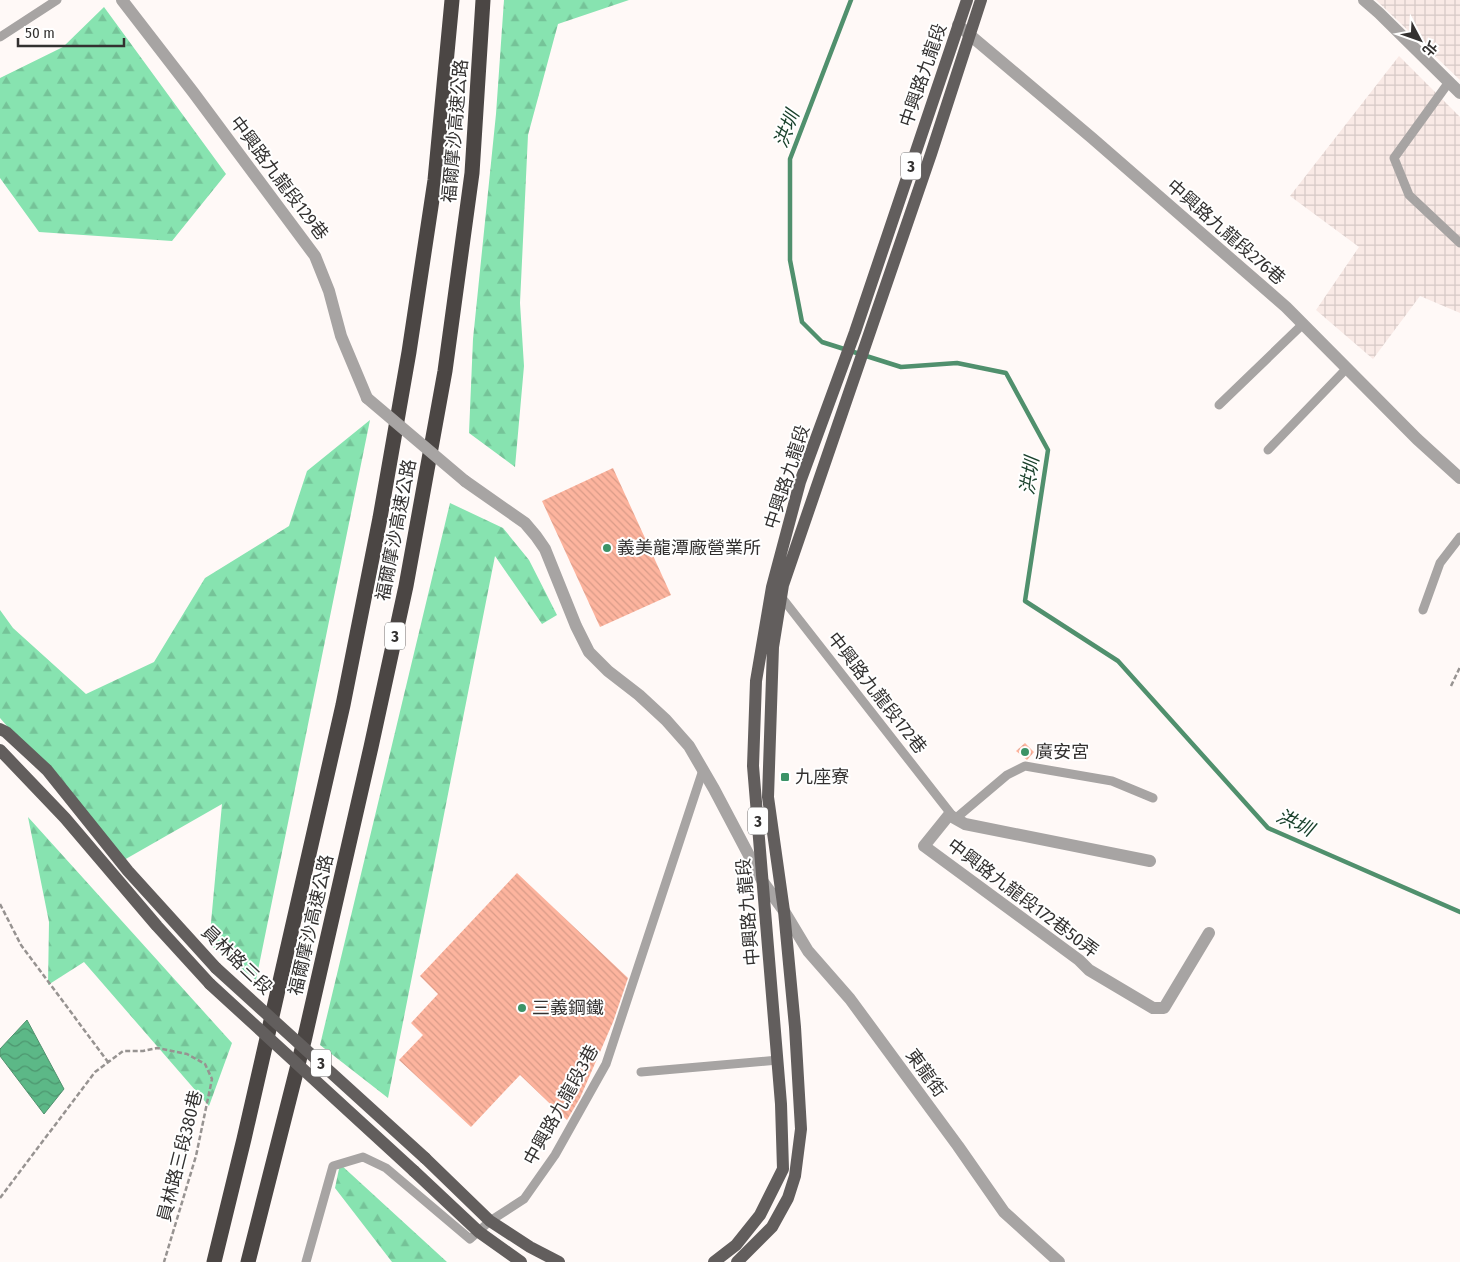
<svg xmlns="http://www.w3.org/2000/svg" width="1460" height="1262" font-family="'Fira Sans Condensed','Noto Sans TC',sans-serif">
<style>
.industrial{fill:url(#industrial-grid)}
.forest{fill:url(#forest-firs)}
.water{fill:url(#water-waves);stroke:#50906d}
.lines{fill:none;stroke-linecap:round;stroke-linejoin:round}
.stream{stroke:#50906d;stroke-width:4.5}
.building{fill:url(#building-back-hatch)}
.path{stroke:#979391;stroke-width:2.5;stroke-dasharray:5 2.5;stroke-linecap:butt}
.lane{stroke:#a7a4a3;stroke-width:9}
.street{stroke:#a7a4a3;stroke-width:12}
.primary{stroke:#625e5d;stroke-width:12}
.highway{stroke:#4b4644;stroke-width:15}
.street-bridge{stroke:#a7a4a3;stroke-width:12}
.primary-bridge{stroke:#625e5d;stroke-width:12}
.poi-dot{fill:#3c9367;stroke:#fff;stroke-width:2}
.labels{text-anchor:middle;stroke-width:4;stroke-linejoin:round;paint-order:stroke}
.shield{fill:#fff;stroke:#706f6e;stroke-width:1}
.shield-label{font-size:16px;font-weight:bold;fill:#333130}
.street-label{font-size:18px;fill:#333130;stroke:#fff}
.poi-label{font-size:18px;fill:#333130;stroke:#fff;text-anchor:start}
.water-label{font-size:19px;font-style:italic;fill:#1b422d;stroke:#fff}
</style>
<defs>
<pattern id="industrial-grid" width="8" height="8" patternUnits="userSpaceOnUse" patternTransform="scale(1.25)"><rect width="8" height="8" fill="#f9eae6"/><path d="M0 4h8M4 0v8" fill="none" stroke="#d6c9c6"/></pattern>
<pattern id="forest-firs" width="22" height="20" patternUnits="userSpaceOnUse" patternTransform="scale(1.25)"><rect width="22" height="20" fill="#87e3b0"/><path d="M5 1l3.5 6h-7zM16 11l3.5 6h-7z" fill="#75c398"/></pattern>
<pattern id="water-waves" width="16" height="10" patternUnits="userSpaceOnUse" patternTransform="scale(1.25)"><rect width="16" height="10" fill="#5cb887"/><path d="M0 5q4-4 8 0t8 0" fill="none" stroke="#4d966f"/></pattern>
<pattern id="building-back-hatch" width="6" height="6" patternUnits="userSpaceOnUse" patternTransform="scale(1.25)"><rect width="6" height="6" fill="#fdb49e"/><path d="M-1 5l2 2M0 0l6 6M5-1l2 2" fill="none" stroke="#d99b88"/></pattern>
</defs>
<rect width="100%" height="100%" fill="#fff9f7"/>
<path class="industrial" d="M1376,0H1460V80Z
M1399,56L1460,117V313L1420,296L1373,359L1316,310L1359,247L1290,196Z"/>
<path class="forest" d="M504,0H629L558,24L528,135L520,303L524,366L515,467L469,433L473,339L496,114Z
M104,7L226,174L172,241L39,232L0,178V78L63,47Z
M370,420L256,980L209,944L222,804L124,860L0,718V610L13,628L86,694L154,662L205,578L289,526L307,471Z
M450,503L503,528L529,560L557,615L542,624L495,556L388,1098L320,1045Z
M28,817L232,1043L209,1106L84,962L48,985L49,922Z
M340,1164L447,1262H392L335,1188Z"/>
<path class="water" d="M27,1020L64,1089L44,1114L0,1056V1049Z"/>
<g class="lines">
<path class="stream" d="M851,0L790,159V260L802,322L822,342L901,367L957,363L1006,373L1048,450L1025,601L1118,661L1268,828L1460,912"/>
</g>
<path class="building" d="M613,468L671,595L600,627L542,501Z
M1025,743L1034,752L1027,760L1016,751Z
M517,873L628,978L613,1022L580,1098L567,1120L520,1075L471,1127L399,1060L423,1035L411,1023L438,994L420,976Z"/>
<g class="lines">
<path class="path" d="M1451,686L1460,667
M0,904L21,945L108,1062
M0,1198L95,1072L123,1051H143L157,1048L187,1054L205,1064L212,1079L196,1156L164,1262"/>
<path class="lane" d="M0,37L57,0
M1449,82L1394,158L1409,195L1460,243
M1219,405L1303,324
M1268,450L1347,368
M779,594L955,819L1007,775L1025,766L1112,781L1153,798
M1423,610L1440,563L1460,537
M641,1072L778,1060
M306,1262L333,1166L363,1157L386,1168L470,1239L490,1221L524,1199L555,1155L606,1064L703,770"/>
<path class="street" d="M122,0L193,92L315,256L329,291L341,336L367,398
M1364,0L1379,13L1460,93
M958,25L1092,138L1286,307L1417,439L1460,478
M465,481L525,523L536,536L545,549L576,626L589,652L608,671L639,695L666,720L689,746L714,789L763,882L784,911L808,951L850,999L958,1146L1004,1212L1059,1262
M1150,861L965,824L949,815L924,846L1079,960L1089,970L1153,1008H1164L1209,933"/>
<path class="primary" d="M0,729L6,732L47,770L128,871L216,968
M0,750L65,818L157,926L210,984
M425,1158L490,1221L530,1247L559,1262
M414,1171L479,1232L521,1262
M714,1262L736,1245L760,1215L783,1169L781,1104L753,766L756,681L772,587L800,482L855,332L967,0
M737,1262L772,1227L788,1198L795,1176L801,1129L795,1027L784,911L768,797L773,647L783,585L931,154L981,0"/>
<path class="highway" d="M214,1262L244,1139L343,705L380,518L409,352L435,180L452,0
M248,1262L304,1041L371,747L406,586L445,371L472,173L483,0"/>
<path class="street-bridge" d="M367,398L465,481"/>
<path class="primary-bridge" d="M216,968L425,1158
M210,984L414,1171"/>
</g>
<g class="poi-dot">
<circle cx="607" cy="548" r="5"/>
<circle cx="1025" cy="752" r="5"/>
<rect x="780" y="772" width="10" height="10" rx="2.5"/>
<circle cx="522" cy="1008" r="5"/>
</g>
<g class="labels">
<g class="shield">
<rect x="901" y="152.5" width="20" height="27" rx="4"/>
<rect x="385" y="622.5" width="20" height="27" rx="4"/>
<rect x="748" y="807.5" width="20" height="27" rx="4"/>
<rect x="311" y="1049.5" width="20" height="27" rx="4"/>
</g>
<g class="shield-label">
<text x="911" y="172">3</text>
<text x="395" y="642">3</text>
<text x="758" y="827">3</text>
<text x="321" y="1069">3</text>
</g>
<g class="street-label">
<text transform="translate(923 75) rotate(-71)" y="6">中興路九龍段</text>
<text transform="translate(455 131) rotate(-85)" y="6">福爾摩沙高速公路</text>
<text transform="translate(279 178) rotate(53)" y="6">中興路九龍段129巷</text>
<text transform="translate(1226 232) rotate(41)" y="6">中興路九龍段276巷</text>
<text transform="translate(787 477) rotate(-72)" y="6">中興路九龍段</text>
<text transform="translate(396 530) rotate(-79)" y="6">福爾摩沙高速公路</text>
<text transform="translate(877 693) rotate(52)" y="6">中興路九龍段172巷</text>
<text transform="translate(1023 898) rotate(37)" y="6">中興路九龍段172巷50弄</text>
<text transform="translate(748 912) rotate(-95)" y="6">中興路九龍段</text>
<text transform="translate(311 925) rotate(-77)" y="6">福爾摩沙高速公路</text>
<text transform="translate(237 960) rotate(44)" y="6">員林路三段</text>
<text transform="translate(926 1073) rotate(54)" y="6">東龍街</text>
<text transform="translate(561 1105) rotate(-61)" y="6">中興路九龍段3巷</text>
<text transform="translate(180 1156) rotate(-76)" y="6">員林路三段380巷</text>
</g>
<g class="poi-label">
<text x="617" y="554">義美龍潭廠營業所</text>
<text x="1035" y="758">廣安宮</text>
<text x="795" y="783">九座寮</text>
<text x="532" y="1014">三義鋼鐵</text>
</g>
<g class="water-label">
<text transform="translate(786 129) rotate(-69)" y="7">洪圳</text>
<text transform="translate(1029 476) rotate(-82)" y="7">洪圳</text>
<text transform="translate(1295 822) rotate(26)" y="7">洪圳</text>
</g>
</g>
<g transform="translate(1420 40) rotate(131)" stroke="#ffffff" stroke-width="4" paint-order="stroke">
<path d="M0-4L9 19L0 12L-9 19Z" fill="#333130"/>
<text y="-8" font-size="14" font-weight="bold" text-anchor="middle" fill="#333130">北</text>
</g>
<path d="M18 38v8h106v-8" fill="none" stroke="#333130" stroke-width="2.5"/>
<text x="25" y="38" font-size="15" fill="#333130" stroke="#ffffff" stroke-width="4" paint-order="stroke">50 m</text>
</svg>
